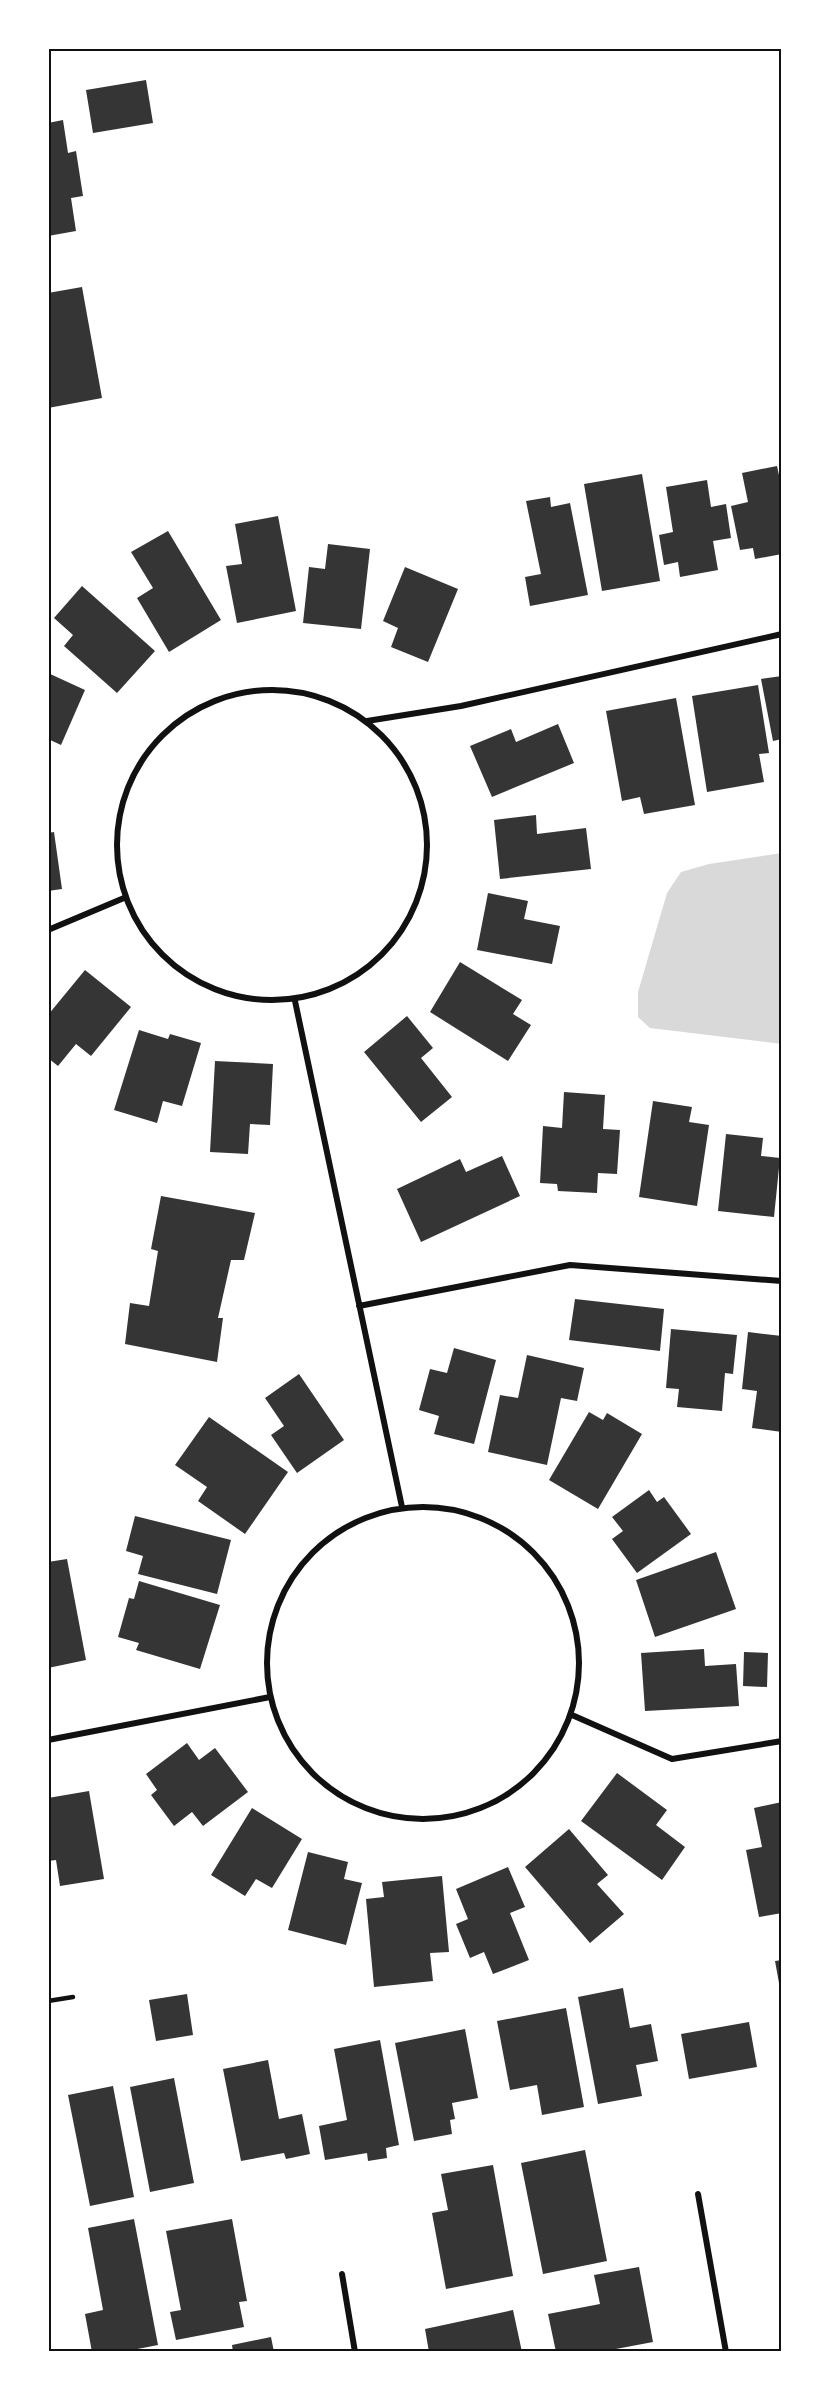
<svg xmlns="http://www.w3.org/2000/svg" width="830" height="2400" font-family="'Roboto Serif',serif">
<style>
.water{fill:#d9d9d9}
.building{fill:#353535}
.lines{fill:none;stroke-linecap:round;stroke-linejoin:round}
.service{stroke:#111;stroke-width:4.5}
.minor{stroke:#111;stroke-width:6}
.neatline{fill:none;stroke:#111;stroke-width:2}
</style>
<rect width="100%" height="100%" fill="#fff"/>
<path class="water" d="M782,853V1044L650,1028L638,1017V992L667,893L681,872L709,864Z"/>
<path class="building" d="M146,80L153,123L93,133L86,90Z
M63,120L68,153L76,151L83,196L71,198L76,231L48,236V123Z
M82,287L102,398L48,408V293Z
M777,466L782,489V554L755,559L753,548L740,550L731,506L748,502L742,473Z
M642,474L660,581L602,591L584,484Z
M707,480L711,507L726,504L731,538L713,541L718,570L680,577L678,562L664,565L659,535L673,532L666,487Z
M550,497L551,507L570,503L588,595L530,606L525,577L541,574L526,501Z
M278,516L296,611L237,623L226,566L242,564L235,524Z
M168,531L221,620L169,652L137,598L153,588L131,552Z
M328,544L370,549L361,629L303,623L309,567L325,569Z
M405,567L458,589L428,662L391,647L398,628L383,621Z
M82,586L155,651L117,693L64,646L73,635L54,618Z
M48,673L85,690L61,745L48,739Z
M782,676V739L773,741L761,679Z
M758,685L769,753L759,754L764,782L707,792L692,696Z
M676,698L695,805L644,814L640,797L622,801L606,711Z
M558,724L574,763L492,797L470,746L511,729L516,742Z
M536,815L537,834L586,828L591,869L500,879L494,820Z
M54,832L62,889L48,891V833Z
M488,893L528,901L524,919L560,926L552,964L477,950Z
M460,962L522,1000L513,1014L531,1025L508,1061L430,1012Z
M85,970L131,1007L91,1056L76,1044L58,1066L48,1058V1015Z
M407,1016L433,1048L421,1058L452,1097L421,1122L364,1052Z
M139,1030L168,1039L170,1034L201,1043L182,1106L163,1101L157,1123L114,1110Z
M215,1061L273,1064L270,1125L250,1124L248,1154L210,1152Z
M564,1092L605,1095L603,1129L620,1130L617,1174L598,1173L597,1193L558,1191L557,1184L540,1183L543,1126L562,1128Z
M653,1101L692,1107L689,1122L709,1125L697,1206L639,1197Z
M726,1134L763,1138L761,1156L780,1158L774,1217L718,1211Z
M502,1156L520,1196L421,1242L397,1189L460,1159L466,1172Z
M161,1196L255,1213L244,1260H231L218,1318H223L217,1362L125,1344L130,1303L149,1306L158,1251L151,1249Z
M575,1299L664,1309L660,1351L569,1340Z
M671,1329L737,1335L733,1374L725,1373L722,1411L677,1407L679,1389L666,1388Z
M748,1332L782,1336V1432L752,1428L757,1391L742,1389Z
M454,1348L496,1360L474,1444L434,1434L439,1416L419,1410L430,1369L447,1373Z
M527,1355L584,1368L577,1401L561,1398L547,1465L488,1452L500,1395L518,1398Z
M299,1374L344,1440L297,1473L271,1435L284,1426L265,1398Z
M589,1412L603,1420L607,1413L642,1434L598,1509L549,1480Z
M209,1417L288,1472L245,1534L198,1501L207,1487L175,1465Z
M649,1490L657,1502L664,1497L691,1534L637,1573L612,1539L623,1531L612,1517Z
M135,1516L231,1540L217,1594L138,1574L143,1556L126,1551Z
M716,1552L736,1609L655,1637L636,1580Z
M67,1559L86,1660L48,1668V1562Z
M139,1581L220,1605L200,1669L136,1650L139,1643L118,1637L129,1598L134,1599Z
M704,1649L705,1666L736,1664L739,1706L645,1711L641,1653Z
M744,1652L768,1653L767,1687L743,1686Z
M187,1743L199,1760L215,1748L248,1792L203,1826L192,1812L174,1826L151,1795L157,1790L146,1774Z
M617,1773L667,1810L656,1825L685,1847L662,1880L581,1821Z
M89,1791L104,1879L60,1886L56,1860L48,1861V1798Z
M782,1802V1913L759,1917L746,1850L762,1847L754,1808Z
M252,1808L302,1839L272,1888L256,1879L245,1896L211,1875Z
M569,1829L608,1875L597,1884L624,1914L590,1943L525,1867Z
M308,1852L348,1862L344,1879L362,1883L346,1945L288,1930Z
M508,1867L525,1907L510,1913L529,1960L493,1974L484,1952L470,1958L456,1924L468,1919L456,1889Z
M442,1876L449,1952L430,1953L433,1981L374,1987L366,1899L384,1897L382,1882Z
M782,1960V1994H781L775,1961Z
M623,1988L630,2028L651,2024L658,2061L636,2065L642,2096L598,2104L578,1997Z
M187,1994L193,2035L156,2041L149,2000Z
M566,2008L584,2107L542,2115L537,2085L510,2090L497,2021Z
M749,2022L757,2067L689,2079L681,2034Z
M465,2029L478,2098L452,2103L455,2119L450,2120L452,2134L414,2141L395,2043Z
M380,2040L399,2145L386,2148L387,2158L368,2161L367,2153L325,2160L319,2126L347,2120L334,2049Z
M268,2060L279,2119L302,2114L310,2154L286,2159L284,2153L241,2161L223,2069Z
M174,2078L194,2183L150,2192L130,2087Z
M113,2086L134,2197L90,2206L68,2095Z
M585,2150L607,2261L543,2274L521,2163Z
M493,2165L513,2276L446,2289L432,2213L448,2210L441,2174Z
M134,2219L158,2345L122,2352H92L85,2314L103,2310L88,2228Z
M232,2219L247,2301L239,2302L244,2327L176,2340L170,2312L181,2310L166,2231Z
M639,2267L653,2342L600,2352H556L548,2314L600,2304L594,2275Z
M513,2310L522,2352H429L425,2329Z
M271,2337L274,2352H233L232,2345Z"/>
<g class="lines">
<path class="service" d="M48,2001L73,1997"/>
<path class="minor" d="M117 845a155 155 0 1 1 310 0a155 155 0 1 1-310 0Z
M367,721L461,706L782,634
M48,930L124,898
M295,1001L402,1507
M359,1306L570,1265L782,1281
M267 1663a156 156 0 1 1 312 0a156 156 0 1 1-312 0Z
M572,1715L672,1759L782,1741
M48,1740L270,1697
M698,2194L726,2352
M342,2274L355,2352"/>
</g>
<rect width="830" height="2400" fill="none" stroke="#ffffff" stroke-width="99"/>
<rect x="50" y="50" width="730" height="2300" class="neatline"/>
</svg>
